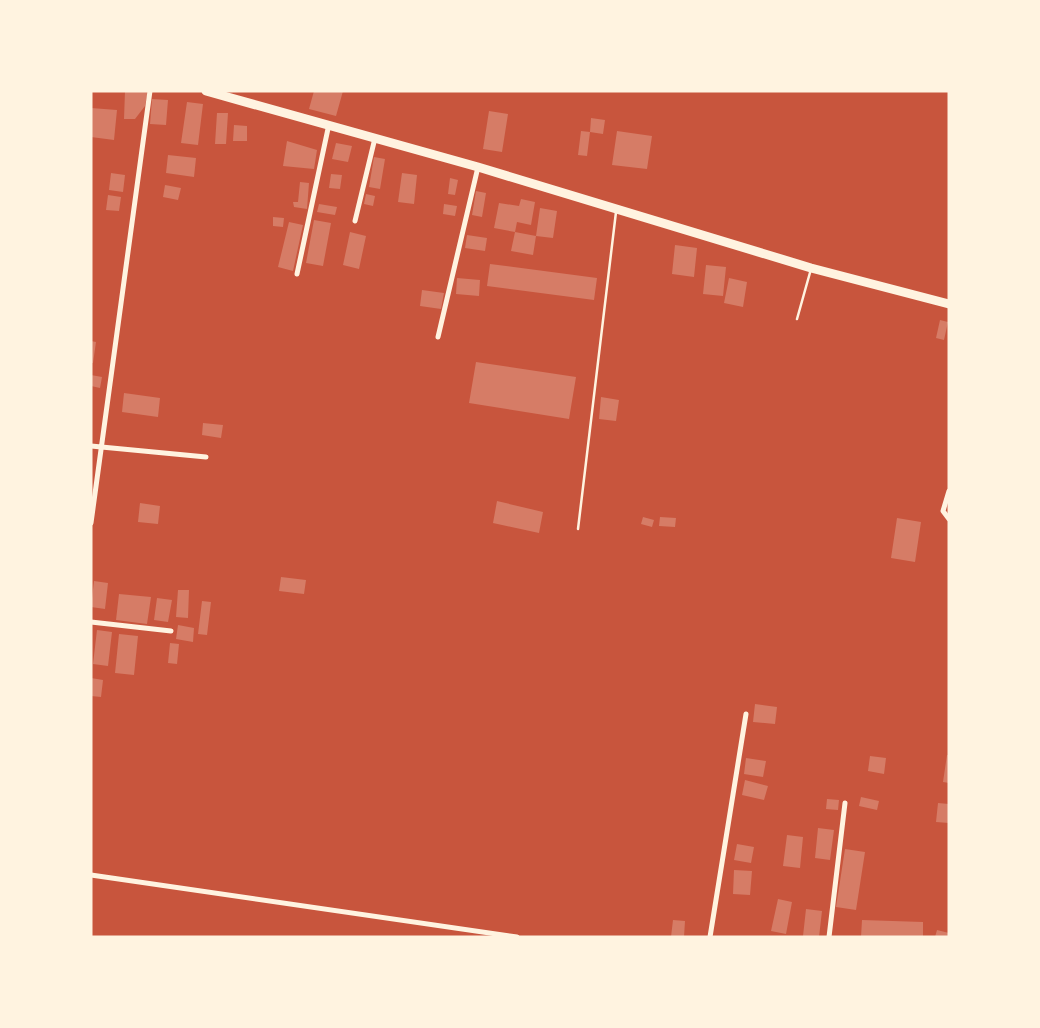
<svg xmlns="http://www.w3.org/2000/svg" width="1040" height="1028" font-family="Commissioner,sans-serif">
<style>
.building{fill:#d67c66}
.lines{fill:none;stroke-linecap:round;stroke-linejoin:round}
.service{stroke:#fff3e0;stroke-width:2.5}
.minor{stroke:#fff3e0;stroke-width:5}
.primary{stroke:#fff3e0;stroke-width:9}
</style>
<rect width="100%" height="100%" fill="#c8553d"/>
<path class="building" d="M125,91H148L145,106L135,119H124Z
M314,91H343L336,116L309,109Z
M152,99L168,100L166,125L150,124Z
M187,102L203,104L198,145L181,143Z
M91,108L117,110L114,140L91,137Z
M489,111L508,114L502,152L483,149Z
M217,113H228L226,144H215Z
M591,118L605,120L603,134L590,132Z
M234,125L247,126V141H233Z
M581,131L590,132L587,156L578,155Z
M617,131L652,136L647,169L612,165Z
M287,141L317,150L314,169L283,166Z
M336,143L352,146L348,162L332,159Z
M168,155L196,158L194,177L166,173Z
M374,157L385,159L380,189L369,187Z
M111,173L125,175L123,192L109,190Z
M402,173L417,175L414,204L398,202Z
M331,174L342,175L340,189L329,188Z
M450,178L458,180L455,195L448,194Z
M300,182L309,183L307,209L294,207L293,202H298Z
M165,185L181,188L178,200L163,197Z
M476,191L486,193L482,217L472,215Z
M366,194L375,196L373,206L364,204Z
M108,195L121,197L119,211L106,210Z
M521,199L535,202L531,225L517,222L515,232L536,236L533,255L511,251L515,232L494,228L499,203L519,206Z
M319,204L337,207L335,215L317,212Z
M444,204L457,206L455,216L443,214Z
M540,208L557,211L553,238L536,236Z
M273,217L284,218L283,227L273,226Z
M314,220L331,223L323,266L306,263Z
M289,222L303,225L293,271L278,267Z
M350,232L366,236L359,269L343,265Z
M467,235L487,238L485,251L465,248Z
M675,245L697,248L694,277L672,274Z
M490,264L597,278L594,300L487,286Z
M706,265L726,267L723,296L703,294Z
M457,278L480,280L479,296L456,294Z
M729,278L747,282L743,307L724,303Z
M422,290L444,293L441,309L420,306Z
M940,320L948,322L944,340L936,338Z
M91,341L96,342L93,363H91Z
M476,362L576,377L569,419L469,403Z
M91,375L102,377L100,388L91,386Z
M124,393L160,398L158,417L122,412Z
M601,397L619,400L616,421L599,419Z
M203,423L223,425L221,438L202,435Z
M497,501L543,512L539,533L493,523Z
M140,503L160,506L158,524L138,522Z
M643,517L654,520L652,527L641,524Z
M660,517L676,518L675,527L659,526Z
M897,518L921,522L915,562L891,558Z
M281,577L306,580L304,594L279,591Z
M94,581L108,583L105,609L91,607Z
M178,590H189L188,618L176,617Z
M119,594L151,597L147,624L116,620Z
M157,598L172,600L168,622L154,620Z
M202,601L211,602L207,635L198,634Z
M178,625L194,628L193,642L176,639Z
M97,630L112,632L108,666L93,664Z
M119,634L138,636L134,675L115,673Z
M170,643L179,644L177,664L168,663Z
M91,678L103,680L101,697L91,696Z
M755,704L777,707L775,724L753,722Z
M947,755H949V783L943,782Z
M870,756L886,758L884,774L868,771Z
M746,758L766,761L763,777L744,774Z
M745,780L768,786L764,800L742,795Z
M861,797L879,801L877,810L859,806Z
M827,799L839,800L838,810L826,809Z
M938,803L949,804V823L936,822Z
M818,828L834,830L830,860L815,858Z
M787,835L803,837L800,868L783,866Z
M737,844L754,847L751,863L734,860Z
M845,849L865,852L856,910L836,907Z
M734,870L752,871L750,895L733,894Z
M778,899L792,902L786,934L771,931Z
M806,909L822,911L819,937L803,936Z
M673,920L685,921L684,937H671Z
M862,920L923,922V937H861Z
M937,930L949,933V937H935Z"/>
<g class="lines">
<path class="service" d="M797,319L811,269
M578,529L616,212"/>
<path class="minor" d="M355,221L375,138
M297,274L329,124
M438,337L478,167
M91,446L206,457
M949,491L943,511L949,519
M91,523L150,91
M91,622L171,631
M91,875L517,937
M710,937L746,714
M829,937L845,803"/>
<path class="primary" d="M206,91L478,167L811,268L949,304"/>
</g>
<rect width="1040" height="1028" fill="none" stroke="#fff3e0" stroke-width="185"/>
</svg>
